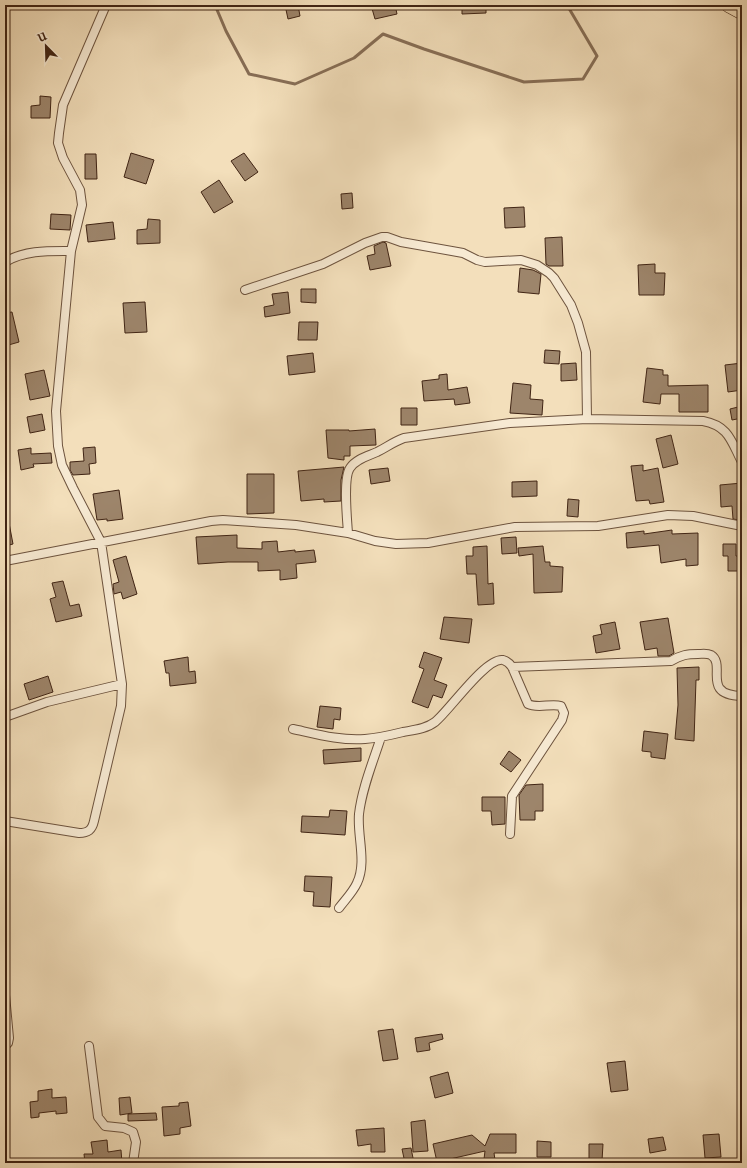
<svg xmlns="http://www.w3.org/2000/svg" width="747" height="1168" font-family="'IM FELL French Canon',serif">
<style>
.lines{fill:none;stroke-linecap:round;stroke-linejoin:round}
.stream{stroke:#876e56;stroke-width:3}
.building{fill:#9d856b;stroke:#402414}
.street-casing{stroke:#6d533e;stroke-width:10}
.highway-casing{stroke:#402414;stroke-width:16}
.street{stroke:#f7ead3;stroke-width:8}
.highway{stroke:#f3dfbb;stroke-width:15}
</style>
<rect width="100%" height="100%" fill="#f3dfbb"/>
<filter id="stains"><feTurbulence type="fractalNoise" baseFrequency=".005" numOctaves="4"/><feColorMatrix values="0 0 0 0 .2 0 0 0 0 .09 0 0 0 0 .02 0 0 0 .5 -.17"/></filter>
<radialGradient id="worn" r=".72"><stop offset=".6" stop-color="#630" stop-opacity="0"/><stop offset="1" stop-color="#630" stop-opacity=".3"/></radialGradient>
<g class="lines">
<path class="stream" d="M215,5L226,31L249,74L295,84L354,58L383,34L424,49L524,82L583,79L597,56L567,5"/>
</g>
<path class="building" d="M285,5H298L300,16L288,19Z
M371,5H395L397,14L375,19Z
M462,5H486V13L462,14Z
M40,96L51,97L50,118H31V106L40,105Z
M131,153L154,160L146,184L124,177Z
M244,153L258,172L245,181L231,161Z
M85,154H96L97,179H85Z
M219,180L233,202L214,213L201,192Z
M352,193L353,208L342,209L341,194Z
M524,207L525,227L505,228L504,208Z
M51,214L71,215L70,230L50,229Z
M148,219L160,220V243L137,244V230L147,229Z
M113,222L115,239L88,242L86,225Z
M562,237L563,266H549L546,264L545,238Z
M383,242L386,243L391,266L370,270L367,256L375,254L374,246Z
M655,264V273H665L664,295H639L638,265Z
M520,268L533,270L541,274L539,294L518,292Z
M301,289H316V303L301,302Z
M288,292L290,313L265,317L264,307L274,305L272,294Z
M145,302L147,332L125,333L123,303Z
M12,312L19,342L5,346V313Z
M299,322H318L317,340H298Z
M545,350L560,351L559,364L544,363Z
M313,353L315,372L289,375L287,356Z
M576,363L577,380L561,381V364Z
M742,363V390L728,392L725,365Z
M647,368L663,370V375H668V386L708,385V412H679V394H661L660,404L643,402Z
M44,370L50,396L30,400L25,374Z
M447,374L448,390L467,387L470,403L455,405L454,399L424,401L422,381L439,379V375Z
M513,383L531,385L530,399L543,400L542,415L510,413Z
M742,406V418L732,420L730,409Z
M401,408H417V425H401Z
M42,414L45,430L30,433L27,417Z
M375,429L376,445L350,446V456H344V460L328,458L326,430H349V431Z
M671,435L678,464L663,468L656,439Z
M95,447L96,463L89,464L90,474L73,475L70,470V462L84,461L83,448Z
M31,448V454L51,453L52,463L33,464L34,467L21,470L18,450Z
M643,465V471L658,468L664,502L650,504L649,500L636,501L631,466Z
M344,467L341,480V501L324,502V499L301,501L298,471Z
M388,468L390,481L371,484L369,470Z
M247,474H274V513L247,514Z
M537,481V496L512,497V482Z
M742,483V520H739L733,519L732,506L721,507L720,485Z
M119,490L123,519L107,521V519L97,520L93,494Z
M568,499L579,500L578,517L567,516Z
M5,523H9L13,544L5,546Z
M672,530V534L698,533V565L686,566V559L661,563L659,545L627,548L626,533L644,531V534Z
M237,535V548L262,549V542L277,541L278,552L295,550V552L314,550L316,562L296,564L297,578L280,580V570L258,571V562H228L198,564L196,537Z
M516,537L517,553L502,554L501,538Z
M723,544H736V556H742V571H728V556H723Z
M487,546L488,584L493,583L494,604L478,605L476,574H467L466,556H473V547Z
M543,546L545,562H550V566L563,567L562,592L534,593L533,554L519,556L518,548Z
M126,556L137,594L123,599L121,592L114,594L113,584L119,582L113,560Z
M63,581L70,606L79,604L82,616L56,622L50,599L56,597L52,583Z
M444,617L472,619L469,643L440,639Z
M668,618L674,653L669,656H658L657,648L645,650L640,622Z
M615,622L620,649L596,653L593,636L602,634L600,625Z
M424,652L442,658L434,680L447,685L442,698L433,695L428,708L412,702L424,669L419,667Z
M188,657L189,672L195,671L196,683L170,686L169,673H166L164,661Z
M699,667V680H696L694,741L675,739L678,705L677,668Z
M48,676L53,692L29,700L24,684Z
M320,706L341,708L340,720L334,719L333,729L317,727Z
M644,731L668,734L665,759L651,757V752L642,751Z
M361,748V761L324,764L323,750Z
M509,751L521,760L511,772L500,764Z
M543,784V811H535V820H520L519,795L526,785Z
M482,797H505V824L492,825L491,811H482Z
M330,810L347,811L345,835L301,832L302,816L329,817Z
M305,876L332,877L330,907L313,906L314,892L304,891Z
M393,1029L398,1059L383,1061L378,1031Z
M442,1034L443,1039L429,1043L430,1050L417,1052L415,1038Z
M625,1061L628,1090L611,1092L607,1063Z
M448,1072L453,1093L435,1098L430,1077Z
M52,1089V1098L66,1097L67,1113L56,1114V1111L39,1113V1117L31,1118L30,1102L38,1101V1091Z
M130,1097L132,1113L120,1115L119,1098Z
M188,1102L191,1126L180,1128V1134L164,1136L162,1107L179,1106V1103Z
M156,1113L157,1120L128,1121V1114Z
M425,1120L428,1151L413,1152L411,1122Z
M384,1128L385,1152H371V1144L358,1146L356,1130Z
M490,1134H516V1153H494L495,1160L484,1159L485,1151L437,1162L433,1144L472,1135L485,1146Z
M719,1134L721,1157L705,1158L703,1135Z
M663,1137L666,1150L650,1153L648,1139Z
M107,1140L108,1152L121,1150L122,1163H85L84,1154H93L91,1142Z
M537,1141L551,1142V1157H537Z
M589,1144H603L602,1161H589Z
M411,1148L414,1163H405L402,1149Z"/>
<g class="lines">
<defs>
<path id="street" d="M5,262C25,250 49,251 71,251
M245,290L323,264L365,243L382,237H387L401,242L463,253L477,260L485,262L521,260L537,265L549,273L554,278L571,305L578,323L586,352L587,419
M348,533C347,519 343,478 350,468C356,459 368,456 377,452C387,447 393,442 404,438L510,423L587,419L703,421C729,426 731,441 742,462
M5,561L211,521L223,520L296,525L348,533L375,541L396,544L428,543L515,527L598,526L668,515L693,516L742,526
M512,667L671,661C681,655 687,654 698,654C702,654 707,653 711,655C727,665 700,695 742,696
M5,717L47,702L122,684
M293,729C316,734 341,741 365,739C378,738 391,735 403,732C414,730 426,729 435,722C449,711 486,657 503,660C507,661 510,664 512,667L528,704C538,709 551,703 561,706L564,713L562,720L512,796L510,834
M5,821L79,833C88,833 92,830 94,821L121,706L122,684L101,542L73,488L62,465L58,446L56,411L71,251L82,205L80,190L63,158L58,143L59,133L63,105L106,5
M339,908C345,900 353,892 357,883C367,862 357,836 359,814C362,788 373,762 381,737
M5,995L9,1038L8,1043L5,1046
M89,1046L98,1117L105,1126L124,1128L133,1132L136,1142L133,1163"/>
<path id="highway" d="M729,5L742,12"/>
</defs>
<use href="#street" class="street-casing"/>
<use href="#highway" class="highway-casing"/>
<use href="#street" class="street"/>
<use href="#highway" class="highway"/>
</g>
<rect width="747" height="1168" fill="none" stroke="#f3dfbb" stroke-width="20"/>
<rect x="6" y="6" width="735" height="1156" fill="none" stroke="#402414" stroke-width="2"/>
<rect x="10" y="10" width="727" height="1148" fill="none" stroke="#402414"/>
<g transform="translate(46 46) rotate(337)" stroke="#f7ead3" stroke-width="3" paint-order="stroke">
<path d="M0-3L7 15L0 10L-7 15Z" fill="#402414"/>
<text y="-6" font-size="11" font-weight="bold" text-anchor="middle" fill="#402414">U</text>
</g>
<rect width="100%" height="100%" filter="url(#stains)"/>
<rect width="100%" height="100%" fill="url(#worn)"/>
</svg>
